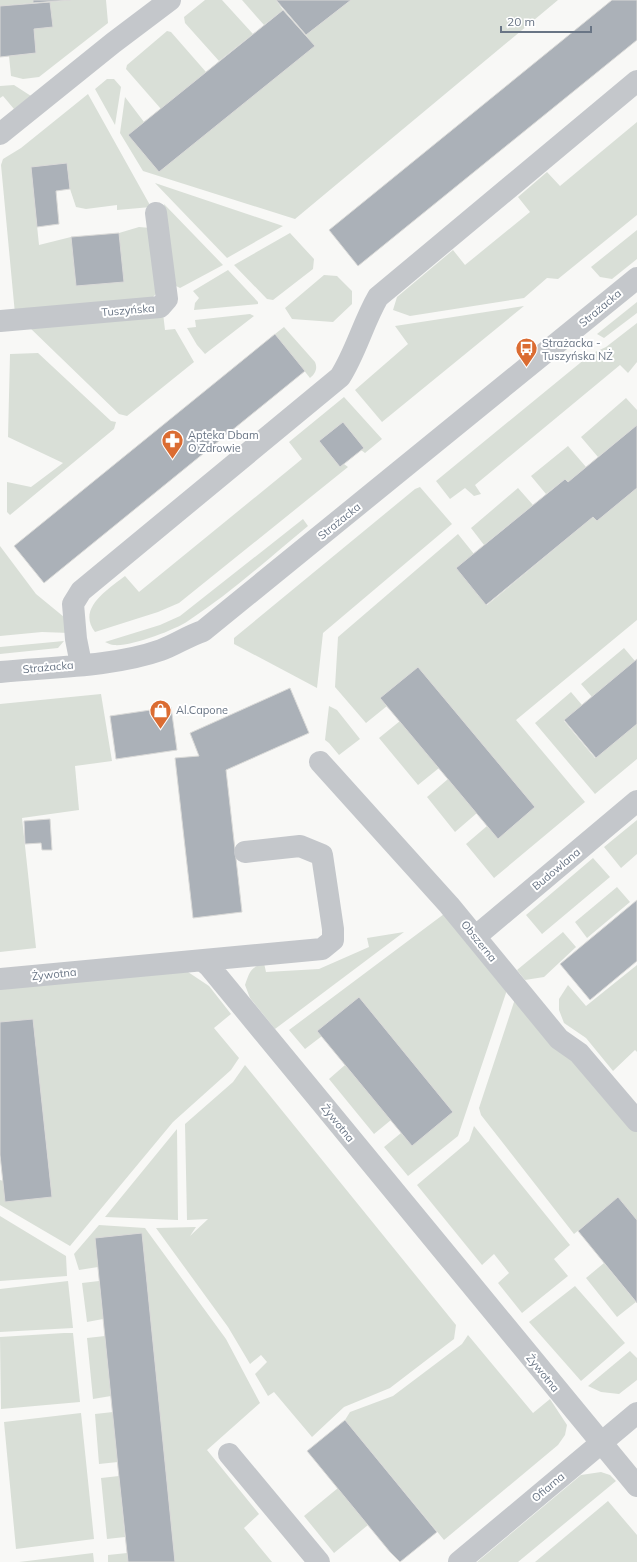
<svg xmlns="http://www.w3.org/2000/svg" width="637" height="1562" font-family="Mulish,sans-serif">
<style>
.green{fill:#d9dfd7}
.building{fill:#abb1b8;stroke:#dadad8}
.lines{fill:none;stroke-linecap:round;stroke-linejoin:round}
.minor{stroke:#c4c7cb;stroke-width:22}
.labels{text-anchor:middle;stroke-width:4;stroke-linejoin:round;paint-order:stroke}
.street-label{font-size:11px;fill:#697585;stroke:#fff}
.poi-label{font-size:11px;fill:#697585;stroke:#fff;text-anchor:start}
</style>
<rect width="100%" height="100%" fill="#f8f8f6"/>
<path class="green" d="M0,0H33V3L0,6Z
M71,0H106L108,23L39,77L23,79L11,76L9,56L36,53L34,29L52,27L50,2Z
M205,0H222L253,34L219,61L185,23L184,17Z
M242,0H276L283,10L264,25Z
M351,0H558L295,219L143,171L120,133L125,97L144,122L129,135L159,172L314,46L306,35Z
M167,31L171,32L206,72L161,109L126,69L127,65Z
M107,79H114L121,87L115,125L95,89Z
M14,85L31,96L14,109L3,96L0,98V86Z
M88,94L151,207L117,210V205L86,209L76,207L70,189L67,163L31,167L39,245L71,237L123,281L119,233L139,227L151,228L156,294L152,298L15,314L1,165L3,159L21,148Z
M637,122V215L558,279L547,278L524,298L410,316L393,310L397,297L453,250L465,265L530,212L518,197L547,172L560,186Z
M155,183L283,226L227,258Z
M164,204L223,265L180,288L176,286Z
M637,230V259L612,279L600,277L591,267Z
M290,233L314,259L313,269L273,300L267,299L234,265Z
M228,270L258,302V304L194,310L195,303L199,298L193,291Z
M324,275L337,276L352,291V304L333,322L292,319L285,308Z
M637,302V313L604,338L597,334Z
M524,306L382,422L355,390L408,344L395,326Z
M163,313L165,330L175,329L194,362L127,416L119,414L28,326Z
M250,314L254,316L205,354L197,345L187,328L196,327L195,320Z
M637,323V362L628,373L620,365L475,485L481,494L474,496L465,488L450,499L436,481L591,354L606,347Z
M284,327L315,362C318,369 315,374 310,378L275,334Z
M38,353L111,421L116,422L114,429L10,515L7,512V482L31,487L63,463L8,437L10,354Z
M344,397L382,439L365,453L361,450L364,448L343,422L319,441L340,467L344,464L348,467L179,603L158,612L95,632C76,608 110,588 125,576L139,592L302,459L289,442Z
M626,398L637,410V425L598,457L581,437Z
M568,446L586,467L568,482L565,479L546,494L531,476Z
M420,487L452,524L323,633L317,688L234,644V638L415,489Z
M518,488L533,505L484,545L471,528Z
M637,488V620L516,720L585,802L494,878L466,844L487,826L498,838L535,807L418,667L380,698L387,706L366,723L335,687L338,637L458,534L474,554L456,568L487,605L593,517L597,521Z
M303,519L308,526C269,558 231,593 188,621C175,630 130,647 114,645C111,645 108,643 105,642L160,625L180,616Z
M0,546L36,594L64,617L70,633L42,632L0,636Z
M64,641L58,648L0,654V647Z
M624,648L635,661L592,697L581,684Z
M571,692L582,705L564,721L595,758L637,724V759L595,794L535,723Z
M101,694L112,761L75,766L79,810L22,818L36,948L0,952V704Z
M329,706L337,710L360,739L339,755L329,743L325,740Z
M400,721L439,768L418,785L379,738Z
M448,779L477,813L455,832L427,797Z
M637,820V854L621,868L604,847Z
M593,858L610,877L542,934L526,915Z
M617,887L630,902L587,938L575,922Z
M444,914L507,990L458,1136L408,1176L384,1147L401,1133L412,1145L453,1112L359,997L318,1031L322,1036L305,1049L289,1030Z
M404,932L275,1029L250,998L245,985C250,971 250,968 264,963L266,972L319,969L369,947L367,938Z
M563,932L576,947L544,977L525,980L517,970Z
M637,965V1052L635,1050L613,1071L586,1038L564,1023L559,1010V999L568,985L586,1006Z
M188,972L209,986L231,1014L214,1028L239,1058L231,1070L173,1122L70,1246L0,1205V1180L52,1196L33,1019L0,1022V986Z
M515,999L574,1058L637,1131V1220L618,1198L574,1234L481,1115L479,1108Z
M245,1065L456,1325L454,1339L390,1388L344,1407L312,1437L274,1392L268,1396L255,1374L267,1362L261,1355L250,1364L228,1327L156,1228L196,1227L190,1236L208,1219L187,1220L185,1124L233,1082Z
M345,1065L391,1120L374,1134L329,1079Z
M474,1126L570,1245L554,1259L568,1276L522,1313L498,1283L509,1273L494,1254L482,1265L417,1185L469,1141Z
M177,1129L178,1220L105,1217Z
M0,1216L66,1256L67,1276L0,1281Z
M99,1225L145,1228L226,1339L260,1403L207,1450L259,1514L244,1528L272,1562H175L142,1233L95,1238L98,1267L79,1270L74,1254Z
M604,1263L636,1302L617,1317L586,1278Z
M68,1281L73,1328L0,1332V1289Z
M99,1281L103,1319L87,1322L82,1283Z
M575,1286L625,1343L581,1381L529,1322Z
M64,1333H73L80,1402L1,1409L0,1337Z
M468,1335L533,1413L550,1399L567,1425L565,1435L558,1445L444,1540L345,1420L350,1412L393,1396L462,1344Z
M105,1336L111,1396L93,1399L87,1338Z
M630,1351L637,1358V1380L619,1394L601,1392L588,1386Z
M113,1412L118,1462L99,1464L95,1414Z
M81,1413L94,1539L16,1549L4,1422Z
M601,1472L610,1475L616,1481L518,1562H477L581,1475Z
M119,1476L125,1537L107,1539L101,1478Z
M338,1488L368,1525L334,1553L304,1516Z
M608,1501L637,1535V1562H535Z
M93,1553L94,1562H19Z
M127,1553L128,1562H108V1555Z"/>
<path class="building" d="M33,0H71L33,3Z
M276,0H351L306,35Z
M612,0H637V40L358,266L329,230Z
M50,2L53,27L34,29L36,53L0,57V6Z
M283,10L315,46L159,172L128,135Z
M67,163L70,189L56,191L59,224L37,227L31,167Z
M119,233L124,282L76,286L71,237Z
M275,334L305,371L44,583L14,546Z
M343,422L364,448L340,467L319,441Z
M637,425V488L597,521L593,517L486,605L456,568L565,479L568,482Z
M637,659V724L596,758L564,720Z
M418,667L535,807L498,839L380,698Z
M290,688L309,733L226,770L242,912L193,918L175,758L199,756L190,733Z
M171,707L177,750L116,759L110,716Z
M50,819L52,850H42L41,843L25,844L24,821Z
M637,900V961L590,1000L560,964Z
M359,997L453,1112L412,1146L317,1031Z
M33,1019L52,1197L5,1202L0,1155V1022Z
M618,1197L637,1220V1303L578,1231Z
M142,1233L175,1562H128L118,1468L95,1238Z
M345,1420L437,1532L400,1562L390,1552L307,1451Z"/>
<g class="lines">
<path class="minor" d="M0,134L113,43L170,0
M0,321L160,307L167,299L156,213
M81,664L76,639L73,604L81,591L340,377C356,352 363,323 378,297L637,81
M0,672C50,667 113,667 161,650C175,645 188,636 203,631L637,278
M320,762L449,905L559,1039L579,1053L637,1121
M475,937L637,801
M203,961L209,966L637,1486
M0,979L322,949L333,940V929L322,855L300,846L245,852
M229,1454L319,1562
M459,1562L637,1413"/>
</g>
<defs>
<symbol id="bus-pin" viewBox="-11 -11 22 30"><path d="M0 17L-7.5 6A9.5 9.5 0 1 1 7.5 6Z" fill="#db6c32" stroke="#fff"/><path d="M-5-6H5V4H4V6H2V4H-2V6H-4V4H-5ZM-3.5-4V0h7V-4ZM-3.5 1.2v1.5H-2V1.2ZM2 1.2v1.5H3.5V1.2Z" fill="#fff"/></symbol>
<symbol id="pharmacy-pin" viewBox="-11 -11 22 30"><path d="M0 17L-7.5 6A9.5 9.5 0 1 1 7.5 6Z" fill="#db6c32" stroke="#fff"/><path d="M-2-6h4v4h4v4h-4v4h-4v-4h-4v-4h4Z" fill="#fff"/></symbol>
<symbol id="shop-pin" viewBox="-11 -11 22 30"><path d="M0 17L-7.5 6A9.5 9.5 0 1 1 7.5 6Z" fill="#db6c32" stroke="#fff"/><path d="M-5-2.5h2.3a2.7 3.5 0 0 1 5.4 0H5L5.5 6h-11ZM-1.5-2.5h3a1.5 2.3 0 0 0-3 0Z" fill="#fff"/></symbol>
</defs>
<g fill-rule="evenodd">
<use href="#bus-pin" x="514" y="336" width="25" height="34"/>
<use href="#pharmacy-pin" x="160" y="428" width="25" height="34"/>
<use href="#shop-pin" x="148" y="698" width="25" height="34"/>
</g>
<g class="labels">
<g class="street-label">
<text transform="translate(600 308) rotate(-40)" y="4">Strażacka</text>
<text transform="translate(128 310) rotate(-5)" y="4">Tuszyńska</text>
<text transform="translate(339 521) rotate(-39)" y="4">Strażacka</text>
<text transform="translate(48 667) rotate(-5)" y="4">Strażacka</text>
<text transform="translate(556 869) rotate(-40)" y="4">Budowlana</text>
<text transform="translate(479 941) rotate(51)" y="4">Obszerna</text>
<text transform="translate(54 974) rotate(-6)" y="4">Żywotna</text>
<text transform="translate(338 1123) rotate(51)" y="4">Żywotna</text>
<text transform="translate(543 1373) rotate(51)" y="4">Żywotna</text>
<text transform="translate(548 1487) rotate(-40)" y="4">Ofiarna</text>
</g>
<g class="poi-label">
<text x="542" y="347">Strażacka -<tspan x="542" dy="13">Tuszyńska NŻ</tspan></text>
<text x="188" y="439">Apteka Dbam<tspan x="188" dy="13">O Zdrowie</tspan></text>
<text x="176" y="714">Al.Capone</text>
</g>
</g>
<path d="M501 26v6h90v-6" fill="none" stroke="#697585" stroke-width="2"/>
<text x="507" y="26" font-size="12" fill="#697585" stroke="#ffffff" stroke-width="3" paint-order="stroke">20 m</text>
</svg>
